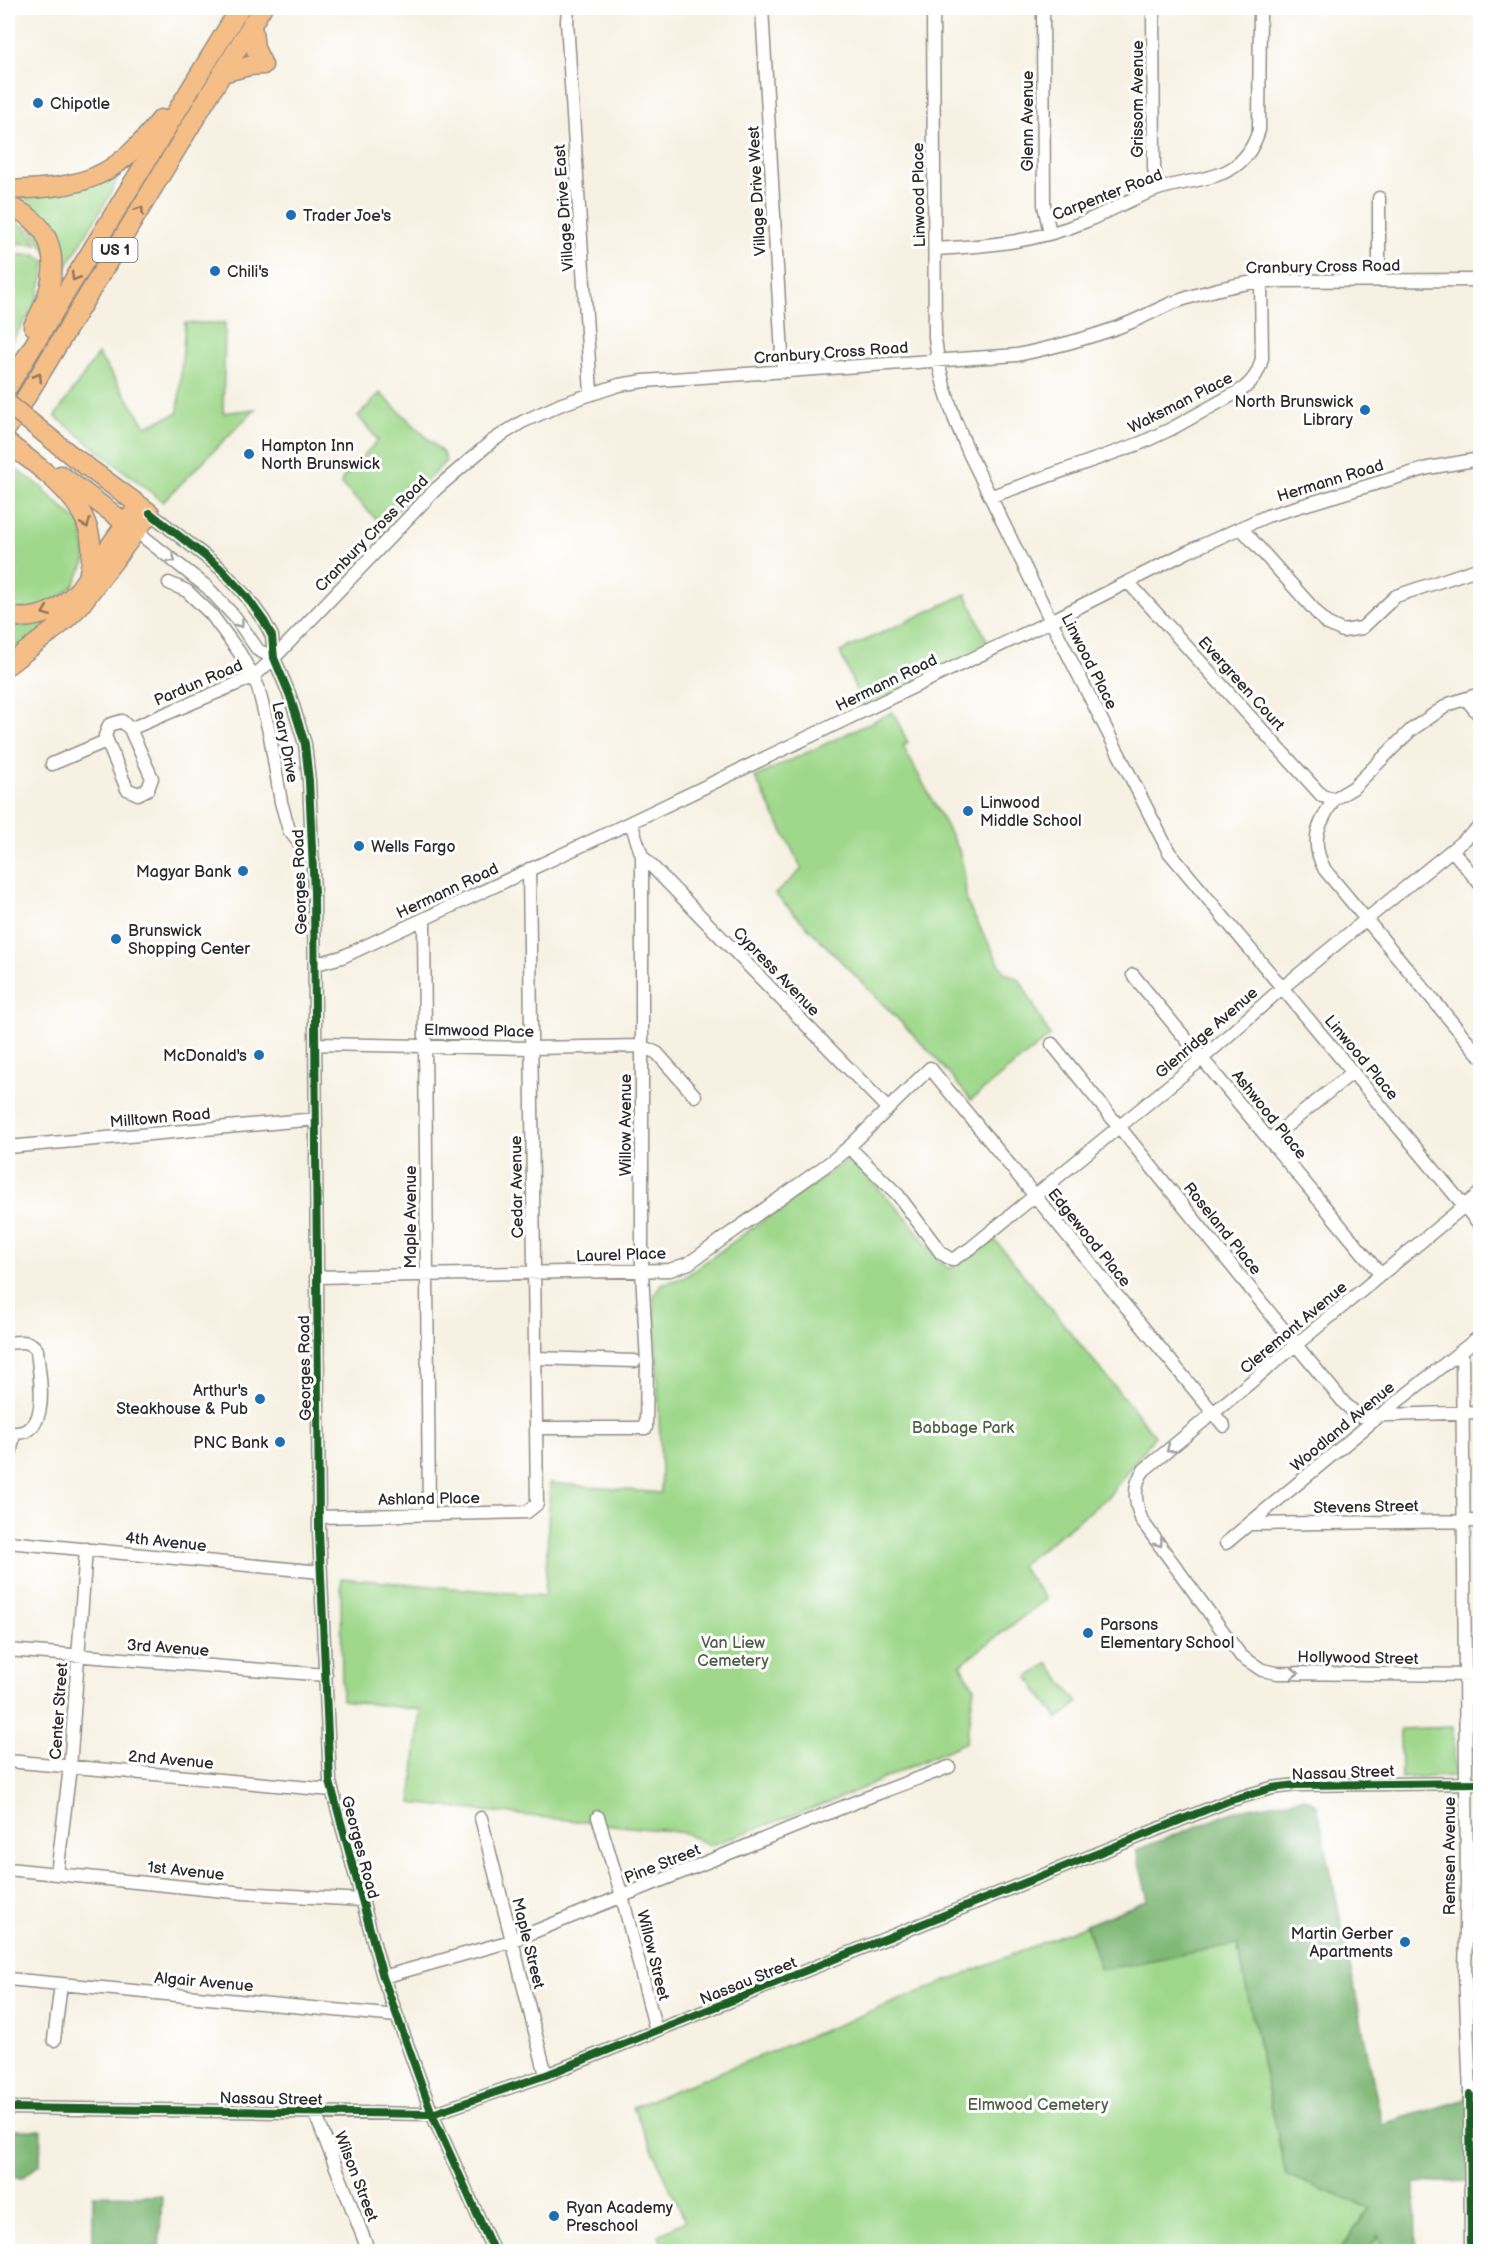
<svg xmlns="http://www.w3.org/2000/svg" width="1488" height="2259" font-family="'Balsamiq Sans',sans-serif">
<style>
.green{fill:#9fd88b;stroke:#65825b;stroke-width:1.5}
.forest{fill:#7fb877;stroke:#557251;stroke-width:1.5}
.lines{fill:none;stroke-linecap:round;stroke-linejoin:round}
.minor-casing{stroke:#908e86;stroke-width:15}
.highway-casing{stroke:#908e86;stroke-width:21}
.minor{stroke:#fff;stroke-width:12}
.highway{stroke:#f6be87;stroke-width:18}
.highway-bridge-casing{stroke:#908e86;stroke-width:21;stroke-linecap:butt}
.highway-bridge{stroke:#f6be87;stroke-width:18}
.cycleway-casing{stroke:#fff;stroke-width:11}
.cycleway{stroke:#1b5e20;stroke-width:8}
.oneway{stroke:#907459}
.oneway2{stroke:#a0a0a0}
.poi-dot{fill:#1f6fb2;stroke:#fff;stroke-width:2}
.labels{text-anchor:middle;stroke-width:6;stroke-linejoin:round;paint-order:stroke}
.shield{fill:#fff;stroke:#6b6b6b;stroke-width:1.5}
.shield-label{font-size:15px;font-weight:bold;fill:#2b2b2b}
.street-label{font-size:16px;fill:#2b2b2b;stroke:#fff}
.poi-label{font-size:16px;fill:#2b2b2b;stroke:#fff;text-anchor:start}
.park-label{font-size:16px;fill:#4e5f48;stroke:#fff}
</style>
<rect width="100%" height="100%" fill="#fff"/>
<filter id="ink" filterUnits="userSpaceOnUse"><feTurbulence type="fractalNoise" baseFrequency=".0167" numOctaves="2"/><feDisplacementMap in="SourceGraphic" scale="12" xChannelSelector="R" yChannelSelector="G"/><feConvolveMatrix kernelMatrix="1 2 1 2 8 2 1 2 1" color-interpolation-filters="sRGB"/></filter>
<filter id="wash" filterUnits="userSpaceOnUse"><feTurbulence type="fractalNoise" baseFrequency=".008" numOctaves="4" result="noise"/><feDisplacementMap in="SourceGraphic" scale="24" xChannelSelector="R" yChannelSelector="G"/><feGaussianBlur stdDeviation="1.35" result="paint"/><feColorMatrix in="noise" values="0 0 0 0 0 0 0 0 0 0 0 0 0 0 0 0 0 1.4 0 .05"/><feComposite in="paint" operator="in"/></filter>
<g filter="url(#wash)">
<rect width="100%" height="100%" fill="#f6f1e2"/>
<path class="green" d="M122,170L110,195L57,282L58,269L8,194Z
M8,215L26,228L37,244L8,243Z
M8,255H35L45,261C43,296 28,319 8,346Z
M185,323H225L223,413L255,409L163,502L55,416L98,354L146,426L178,413Z
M380,393L443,453L446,461L387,521L376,519L341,484L343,478L378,440L358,416Z
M15,469L45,489L44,491L82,525L86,560L74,585L46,608L8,610V471Z
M966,594L991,650L865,711L840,652Z
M59,620L8,659V622L24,626Z
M893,712L908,743L903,746L959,850L965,876L966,901L1004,972L1020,980L1050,1036L971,1100L933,1055L775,894L802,869L755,777Z
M847,1160L855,1164L908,1219L938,1260L949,1269L995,1240L1155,1436L1108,1497L1020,1566L1046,1599L960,1665L974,1687L966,1742L838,1799L709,1846L686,1833L411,1803L420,1710L342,1700L341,1578L545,1596L550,1483L661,1493C661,1427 656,1362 654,1296L661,1284L683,1278Z
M1048,1663L1078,1703L1058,1719L1028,1678Z
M1453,1727L1455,1776L1401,1778L1400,1729Z
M1086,1925L1101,1970L1237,1943L1286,2175L1370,2208L1339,2251H665L658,2235L685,2221L633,2107Z
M1378,2235L1384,2251H1367Z"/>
<path class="forest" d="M1304,1798L1317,1804L1382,2124L1466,2099L1469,2063L1480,2056V2107H1468L1471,2181L1415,2183L1416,2251H1384L1378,2235L1367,2251H1339L1370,2208L1286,2175L1237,1944L1101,1970L1086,1925L1148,1900L1136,1850L1239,1810Z
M8,2130H41L40,2164L22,2178L8,2177Z
M93,2195L162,2196L159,2251H93Z"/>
</g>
<g filter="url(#ink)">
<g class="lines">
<defs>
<path id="minor" d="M568,8L567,22L591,393
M762,8L783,372
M933,8L935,338L938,361L944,386L955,420L969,453L1051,621L1169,852L1480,1225
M1043,8L1044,205L1050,233
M1153,8L1154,168L1158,189
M1379,198V280
M936,249C986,246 1036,242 1084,222C1108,212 1130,199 1155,190C1199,175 1242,185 1259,130L1260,8
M992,496L1141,443L1171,429L1243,389C1254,380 1259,372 1262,358L1261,281
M150,513L220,568L246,596L264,621L272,636L274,658L290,696L305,744L309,781L314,893L319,1531L330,1782L383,1977L397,2016L432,2114L494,2252
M1241,528L1326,623L1343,631L1362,628L1396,596L1480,568
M136,531L207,587L235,617L258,650L274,658
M169,583L187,591L211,614L239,652L253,677L258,687L270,736L281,802L289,830L313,861
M1129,583L1322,796L1334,799L1353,788L1411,730L1449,704L1480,694
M1466,699L1480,716
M122,721L130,729L152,778L148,789L138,794L127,789L105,736L109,725Z
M130,729L253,677L274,658L436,489L492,441L522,422L562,404L619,385L644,381L1017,355C1055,347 1092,338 1129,323C1144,317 1159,308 1175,302C1203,292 1232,285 1261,281L1480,280
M52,764L106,741
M1334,799C1318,825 1309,841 1325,870L1480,1056
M1452,850L1480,884
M642,856L888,1109
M424,919L429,1514
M316,964L342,957L602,836L1051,621L1187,552L1267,516L1428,468L1480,459
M1133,975L1381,1275
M316,1044L531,1048L641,1046L657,1053L695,1096
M1052,1044L1296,1345L1345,1404L1359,1416L1480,1412
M1269,1140L1353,1072
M8,1147L316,1119
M849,1147L898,1195L941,1253L952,1260L971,1248L1203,1058L1282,988L1480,827
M1480,1193L1144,1470C1132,1486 1135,1503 1142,1521L1241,1656L1262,1670L1277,1673L1480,1675
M316,1277L670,1270L689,1263L832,1161L849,1147L930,1068L1224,1426
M8,1343C19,1342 30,1339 37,1350C39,1378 54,1438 8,1433
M1462,1351L1467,1882L1465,1973L1470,2094L1471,2252
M535,1358L635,1361
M536,1428H646L647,1362L642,1272V856L631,823
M8,1464L14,1434
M319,1517L527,1512L537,1504L529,869
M1251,1524L1480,1521
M8,1542L321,1572
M1226,1543L1378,1417L1480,1336
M8,1650L326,1675
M8,1761L332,1790
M598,1817L622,1896L656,2031
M481,1818L546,2075
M8,1869L244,1893L362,1900
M57,1874L70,1767L86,1549
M383,1977L511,1941L863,1799L949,1767
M8,1979L397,2016
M54,2040L61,1984
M8,2108L432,2114L546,2075L1228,1801L1272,1788L1296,1785L1480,1783
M315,2113L369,2252"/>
<path id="highway" d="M252,23L255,48L263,65
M222,73L249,66L263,65
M8,190C84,187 112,181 161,119
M8,206C66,227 59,282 33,326
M8,387L240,8
M8,427L262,8
M8,443C50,476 104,509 89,572
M61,475L135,530
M8,616C36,622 61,610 79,589L139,505
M8,665L60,625L79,607L150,513L71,455"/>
</defs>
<use href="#minor" class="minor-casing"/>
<use href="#highway" class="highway-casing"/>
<use href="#minor" class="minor"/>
<use href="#highway" class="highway"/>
<defs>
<path id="highway-bridge" d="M8,404L71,455"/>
</defs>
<use href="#highway-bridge" class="highway-bridge-casing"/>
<use href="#highway-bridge" class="highway-bridge"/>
<defs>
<path id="cycleway" d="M150,513L220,568L246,596L264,621L272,636L274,658L290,696L305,744L309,781L314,893L319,1531L330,1782L383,1977L397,2016L432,2114L494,2252
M1470,2094L1471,2252
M8,2108L432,2114L546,2075L1228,1801L1272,1788L1296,1785L1480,1783"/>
</defs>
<use href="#cycleway" class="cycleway-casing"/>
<use href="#cycleway" class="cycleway"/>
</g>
<defs><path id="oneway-chevron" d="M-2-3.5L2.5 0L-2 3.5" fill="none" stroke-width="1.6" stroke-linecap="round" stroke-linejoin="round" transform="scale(1.5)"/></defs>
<g class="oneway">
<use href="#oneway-chevron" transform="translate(140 210) rotate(-59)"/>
<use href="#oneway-chevron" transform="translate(75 277) rotate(121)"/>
<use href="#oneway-chevron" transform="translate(38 377) rotate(-59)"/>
<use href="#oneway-chevron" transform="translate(86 524) rotate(68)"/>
<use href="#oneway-chevron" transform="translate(46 612) rotate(159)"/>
</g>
<g class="oneway2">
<use href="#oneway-chevron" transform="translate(172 559) rotate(38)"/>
<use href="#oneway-chevron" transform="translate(240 624) rotate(53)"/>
<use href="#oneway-chevron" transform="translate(1170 1449) rotate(141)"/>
<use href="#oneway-chevron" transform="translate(1159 1543) rotate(53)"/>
<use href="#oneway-chevron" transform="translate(1295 1673) rotate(1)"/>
</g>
</g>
<g class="poi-dot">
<circle cx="38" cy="103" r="6"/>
<circle cx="291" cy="215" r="6"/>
<circle cx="215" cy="271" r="6"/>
<circle cx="1365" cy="410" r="6"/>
<circle cx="249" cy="454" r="6"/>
<circle cx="968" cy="811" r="6"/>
<circle cx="359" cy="846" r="6"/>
<circle cx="243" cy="871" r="6"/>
<circle cx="116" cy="939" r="6"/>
<circle cx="259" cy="1055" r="6"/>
<circle cx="260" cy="1399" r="6"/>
<circle cx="280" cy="1442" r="6"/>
<circle cx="1088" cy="1633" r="6"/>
<circle cx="1405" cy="1942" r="6"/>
<circle cx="554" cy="2216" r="6"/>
</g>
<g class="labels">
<rect class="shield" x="92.5" y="238" width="45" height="24" rx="4.5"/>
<g class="shield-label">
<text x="115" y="255">US 1</text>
</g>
<g class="street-label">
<text transform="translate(1137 99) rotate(-90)" y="6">Grissom Avenue</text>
<text transform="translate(1027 121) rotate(-90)" y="6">Glenn Avenue</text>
<text transform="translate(756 191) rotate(-93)" y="6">Village Drive West</text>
<text transform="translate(1107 194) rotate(-21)" y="6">Carpenter Road</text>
<text transform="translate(918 195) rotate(-91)" y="6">Linwood Place</text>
<text transform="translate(563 208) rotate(-94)" y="6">Village Drive East</text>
<text transform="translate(1323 266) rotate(-1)" y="6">Cranbury Cross Road</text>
<text transform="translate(831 352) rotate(-4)" y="6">Cranbury Cross Road</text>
<text transform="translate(1180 402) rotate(-27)" y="6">Waksman Place</text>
<text transform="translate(1330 480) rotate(-17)" y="6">Hermann Road</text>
<text transform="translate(371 533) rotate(-46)" y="6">Cranbury Cross Road</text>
<text transform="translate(1090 661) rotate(63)" y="6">Linwood Place</text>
<text transform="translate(198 682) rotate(-23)" y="6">Pardun Road</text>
<text transform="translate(886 682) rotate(-26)" y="6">Hermann Road</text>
<text transform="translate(1242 683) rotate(48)" y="6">Evergreen Court</text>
<text transform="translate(286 742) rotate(79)" y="6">Leary Drive</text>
<text transform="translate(299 882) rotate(-92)" y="6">Georges Road</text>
<text transform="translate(447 890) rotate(-25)" y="6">Hermann Road</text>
<text transform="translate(777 971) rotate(46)" y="6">Cypress Avenue</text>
<text transform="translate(479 1030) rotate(1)" y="6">Elmwood Place</text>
<text transform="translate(1206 1032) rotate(-41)" y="6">Glenridge Avenue</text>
<text transform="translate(1362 1057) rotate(50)" y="6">Linwood Place</text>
<text transform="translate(1270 1114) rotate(51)" y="6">Ashwood Place</text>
<text transform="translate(160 1117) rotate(-5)" y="6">Milltown Road</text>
<text transform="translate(625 1125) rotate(-90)" y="6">Willow Avenue</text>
<text transform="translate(516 1187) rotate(-91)" y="6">Cedar Avenue</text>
<text transform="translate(410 1217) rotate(-90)" y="6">Maple Avenue</text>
<text transform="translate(1223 1228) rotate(51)" y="6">Roseland Place</text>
<text transform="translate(1090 1237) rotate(51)" y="6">Edgewood Place</text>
<text transform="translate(621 1254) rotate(-2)" y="6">Laurel Place</text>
<text transform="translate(1293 1327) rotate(-40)" y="6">Cleremont Avenue</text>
<text transform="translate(304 1368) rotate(-91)" y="6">Georges Road</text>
<text transform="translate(1342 1426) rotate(-40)" y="6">Woodland Avenue</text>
<text transform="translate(429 1498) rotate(-1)" y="6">Ashland Place</text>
<text transform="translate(1366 1506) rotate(-1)" y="6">Stevens Street</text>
<text transform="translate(166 1541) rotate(6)" y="6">4th Avenue</text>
<text transform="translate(168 1647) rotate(4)" y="6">3rd Avenue</text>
<text transform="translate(1358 1657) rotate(1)" y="6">Hollywood Street</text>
<text transform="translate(58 1711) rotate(-86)" y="6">Center Street</text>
<text transform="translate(171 1759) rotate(5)" y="6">2nd Avenue</text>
<text transform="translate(1343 1772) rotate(-2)" y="6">Nassau Street</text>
<text transform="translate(361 1847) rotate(75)" y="6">Georges Road</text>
<text transform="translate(1449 1856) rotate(-90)" y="6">Remsen Avenue</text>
<text transform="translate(662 1863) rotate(-22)" y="6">Pine Street</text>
<text transform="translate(186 1870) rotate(6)" y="6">1st Avenue</text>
<text transform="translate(529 1943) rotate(76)" y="6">Maple Street</text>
<text transform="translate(654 1955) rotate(76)" y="6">Willow Street</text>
<text transform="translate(748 1980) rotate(-22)" y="6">Nassau Street</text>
<text transform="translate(204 1981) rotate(5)" y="6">Algair Avenue</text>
<text transform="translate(271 2098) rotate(1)" y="6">Nassau Street</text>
<text transform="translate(357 2176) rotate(69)" y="6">Wilson Street</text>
</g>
<g class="poi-label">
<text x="50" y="109">Chipotle</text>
<text x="303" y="221">Trader Joe's</text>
<text x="227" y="277">Chili's</text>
<text x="1353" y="407" text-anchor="end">North Brunswick<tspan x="1353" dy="18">Library</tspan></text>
<text x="261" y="451">Hampton Inn<tspan x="261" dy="18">North Brunswick</tspan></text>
<text x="980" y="808">Linwood<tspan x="980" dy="18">Middle School</tspan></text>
<text x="371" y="852">Wells Fargo</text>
<text x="231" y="877" text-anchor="end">Magyar Bank</text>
<text x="128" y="936">Brunswick<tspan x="128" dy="18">Shopping Center</tspan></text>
<text x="247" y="1061" text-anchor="end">McDonald's</text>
<text x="248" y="1396" text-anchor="end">Arthur's<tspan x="248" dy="18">Steakhouse &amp; Pub</tspan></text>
<text x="268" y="1448" text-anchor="end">PNC Bank</text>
<text x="1100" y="1630">Parsons<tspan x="1100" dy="18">Elementary School</tspan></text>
<text x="1393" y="1939" text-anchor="end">Martin Gerber<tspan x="1393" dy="18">Apartments</tspan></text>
<text x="566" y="2213">Ryan Academy<tspan x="566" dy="18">Preschool</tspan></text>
</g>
<g class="park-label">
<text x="963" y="1433">Babbage Park</text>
<text x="733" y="1648">Van Liew<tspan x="733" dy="18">Cemetery</tspan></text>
<text x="1038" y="2110">Elmwood Cemetery</text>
</g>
</g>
<rect width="1488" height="2259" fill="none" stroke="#fff" stroke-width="30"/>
</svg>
